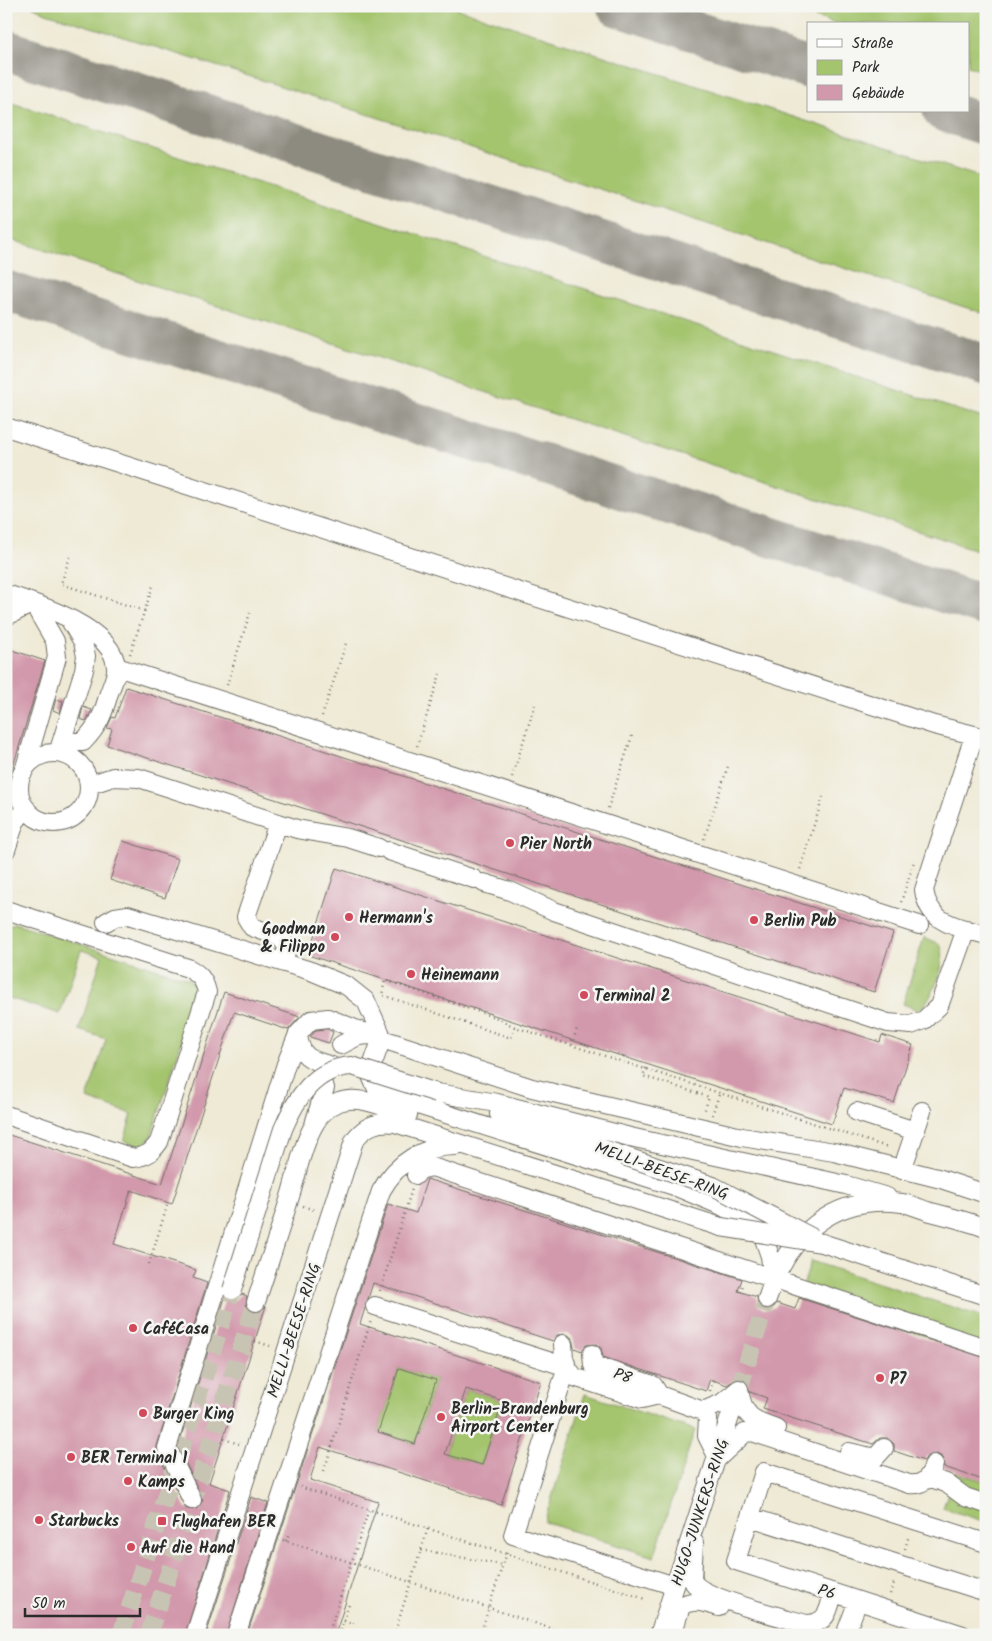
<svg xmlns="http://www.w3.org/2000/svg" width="992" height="1641" font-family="Kalam,sans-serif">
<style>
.green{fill:#a4c56e;stroke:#68784c}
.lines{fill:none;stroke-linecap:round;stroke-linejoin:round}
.taxiway{stroke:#8d8a80;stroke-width:41}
.building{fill:#d298ab;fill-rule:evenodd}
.minor-tunnel{stroke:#c8c4b3;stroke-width:18;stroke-dasharray:18 9;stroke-linecap:butt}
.minor-casing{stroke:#706e66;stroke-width:20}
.path{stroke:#706e66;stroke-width:2.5;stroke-dasharray:1 4;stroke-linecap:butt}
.minor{stroke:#fff;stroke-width:18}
.minor-bridge-casing{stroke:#706e66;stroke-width:20;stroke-linecap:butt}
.minor-bridge{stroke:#fff;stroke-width:18}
.poi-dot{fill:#d1495b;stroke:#f6f6f2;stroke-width:2}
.labels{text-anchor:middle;stroke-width:5;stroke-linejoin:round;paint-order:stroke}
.poi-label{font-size:16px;font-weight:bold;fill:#2b2b2b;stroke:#f6f6f2;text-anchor:start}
.street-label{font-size:16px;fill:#2b2b2b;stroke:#f6f6f2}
</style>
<rect width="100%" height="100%" fill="#f6f6f2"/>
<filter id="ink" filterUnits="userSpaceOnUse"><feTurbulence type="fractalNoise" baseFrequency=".02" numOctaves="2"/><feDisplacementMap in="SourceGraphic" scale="10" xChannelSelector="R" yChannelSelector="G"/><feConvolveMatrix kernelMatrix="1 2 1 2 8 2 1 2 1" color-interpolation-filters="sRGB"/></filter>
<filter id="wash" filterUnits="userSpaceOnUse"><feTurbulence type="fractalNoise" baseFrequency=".0096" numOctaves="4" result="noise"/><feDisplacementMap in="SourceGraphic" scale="20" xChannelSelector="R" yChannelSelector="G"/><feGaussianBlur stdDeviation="1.12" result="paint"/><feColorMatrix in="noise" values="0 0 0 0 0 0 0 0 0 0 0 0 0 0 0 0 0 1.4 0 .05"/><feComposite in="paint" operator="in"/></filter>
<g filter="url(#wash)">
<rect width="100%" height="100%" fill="#efead5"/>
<path class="green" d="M32,6H449L986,179V314L274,84L46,13Z
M782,6H986V72L968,66V24H836Z
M6,101L986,419V553L6,238Z
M15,923L189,979L195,986L196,997L151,1137L141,1146L124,1141L132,1114L87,1099L106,1039L79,1030L102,956L81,950L60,1014L6,997V926Z
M924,937L940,944C949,960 933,1001 918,1010L903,1004Z
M811,1261L986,1318V1356L800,1295Z
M399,1368L436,1380L415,1444L378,1432Z
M466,1389L503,1401L482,1465L445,1454Z
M585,1394L695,1430L654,1557L544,1522Z
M955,1472L986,1482V1522L943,1508Z"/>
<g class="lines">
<path class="taxiway" d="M617,6L808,68
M6,50L986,365
M943,111L986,125
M6,291L986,606"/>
</g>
<g id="blocks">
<path class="building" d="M6,648L45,661L9,780H6Z
M126,687L893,933L874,992L107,745L112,729L107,728L112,717L115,718Z
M56,699L63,701L60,713L53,710Z
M83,707L92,710L86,721L80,719Z
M123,841L178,859L165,898L110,880Z
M336,868L880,1042L882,1035L913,1045L894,1103L844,1088L832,1124L308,955Z
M224,992L300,1017L288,1030L234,1012L172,1204L131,1190L114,1244L196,1270L193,1278L207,1283L157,1446V1453L186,1509H197L203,1500L178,1447L225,1298L234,1300L242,1294L247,1296L246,1305L253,1312H259L266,1306L209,1483L230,1490L185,1635H6V1134L162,1184Z
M327,1029L333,1032L329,1043L310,1037L316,1030Z
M427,1179L742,1279L738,1291L757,1297L758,1305L764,1309L773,1308L777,1303L795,1309L799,1298L986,1358V1481L944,1467L942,1457L937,1454L927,1456L924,1461L894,1451V1444L887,1438H880L873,1444L763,1409L767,1398L750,1392L747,1383L742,1379H736L727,1385L710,1379L706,1391L603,1357L601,1348L596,1344L586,1345L582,1351L574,1348L572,1338L567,1334L557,1335L553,1341L373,1283L360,1324L541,1382L501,1505L320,1447L310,1480L378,1502L335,1635H247L388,1204L416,1213ZM399,1368L436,1380L415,1444L378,1432ZM466,1389L503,1401L482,1465L445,1454Z
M251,1497L268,1503L226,1635H206Z"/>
</g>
</g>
<g filter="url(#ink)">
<use href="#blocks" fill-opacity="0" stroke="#706e66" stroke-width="1"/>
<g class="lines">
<path class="minor-tunnel" d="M739,1389L767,1299
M121,1635L232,1290
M149,1635L256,1302"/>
<defs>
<path id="minor" d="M6,427L934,725L986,738
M6,594C37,604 114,628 116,667C117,674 112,685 109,693C103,715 99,725 83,742L62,740
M6,613L11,614L33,603L55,641L57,657L24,771
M117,667L919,925
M974,736L924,890C929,925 957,926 986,935
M59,750L84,670L86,656L83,642L71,622
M19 788a35 35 0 1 1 70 0a35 35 0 1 1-70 0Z
M89,785L113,777L139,778L297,829L348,838L379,848
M278,823L246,917L252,927L280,937L287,946L284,963
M6,850L15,822L26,808
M389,851L474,879
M484,883L510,891L554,911L888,1023L911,1025L924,1020L939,1006L966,929
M6,910L188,968C199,974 204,979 207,992L159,1142C151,1153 147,1156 133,1158L6,1115
M106,922L115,917L128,915L311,971L347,986L366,1001L380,1032L382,1038L372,1066L371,1076L377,1089L386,1095L674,1186L722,1206L753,1224L763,1236L770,1256L773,1279
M298,1034C300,1058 311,1060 332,1066
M341,1045L358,1036L370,1035
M437,1093L497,1103L630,1137
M857,1112L915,1131
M499,1114L624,1156
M315,1121L325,1088
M752,1164L846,1185L887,1197
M902,1170L922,1111
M416,1175L419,1170L432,1167L986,1348
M822,1243L986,1296
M767,1299C788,1236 832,1194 902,1203C910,1204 919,1208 927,1211C947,1216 967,1221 986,1228
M256,1302C268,1265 281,1227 292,1190C298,1169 303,1144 314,1125C319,1115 328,1107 339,1102C360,1094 388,1109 408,1115
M375,1306L567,1367L574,1377L642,1399L659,1395L703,1411L708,1418L707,1436L718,1458
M563,1344L564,1358L567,1367
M592,1354L593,1365L653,1385L659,1395
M567,1367L513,1535L675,1586
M739,1389C743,1417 752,1420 776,1428
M703,1411L722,1403L739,1389
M849,1452L875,1458L884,1448
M718,1458L745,1433L752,1432L909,1484C924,1486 930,1477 934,1464
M928,1477L946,1483L965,1497L986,1504
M192,1500L167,1448L286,1064L298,1034L311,1020L328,1018L370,1035L532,1088L742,1137L834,1152L941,1179L986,1194
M750,1517L986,1592
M694,1542C694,1550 691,1579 694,1583C704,1598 785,1618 806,1624C827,1624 829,1610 833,1593
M195,1635L354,1141C364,1126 377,1121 395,1123L577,1181
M236,1635L381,1191C397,1162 423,1146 456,1146
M659,1635L739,1389
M672,1635L681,1606C694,1598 705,1603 719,1607
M845,1635L858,1601
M963,1635L736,1561L764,1472L986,1543"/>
</defs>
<use href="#minor" class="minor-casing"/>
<path class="path" d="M70,557L61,584L145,611
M130,654L154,583
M227,685L250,613
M322,716L346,643
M417,746L440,674
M512,777L535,705
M608,808L632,736
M704,839L728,766
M800,869L823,797
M901,902L914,862
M515,1027L511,1038L382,995L385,980L497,1018L515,1027L887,1147
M572,1045L577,1028
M646,1068L643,1076L709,1097L704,1112
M712,1115L720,1092
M303,1206L314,1210
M149,1264L168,1203
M380,1291L412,1189
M741,1292L743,1285
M255,1341L270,1346
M710,1391L713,1380
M224,1439L239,1444
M324,1471L371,1320
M300,1487L645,1599
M283,1540L571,1635
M286,1541L289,1533
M905,1549L909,1535
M421,1550L503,1565L507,1553
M890,1594L895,1580
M344,1621L353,1624L354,1621
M341,1630L349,1605
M328,1635L369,1509
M394,1635L428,1528
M480,1635L503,1564"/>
<use href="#minor" class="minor"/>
<defs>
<path id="minor-bridge" d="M630,1137L752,1164
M624,1156L713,1186L813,1238
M577,1181L721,1227L822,1243
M232,1290L283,1129C296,1098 315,1068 352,1066L437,1093"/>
</defs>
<use href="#minor-bridge" class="minor-bridge-casing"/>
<use href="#minor-bridge" class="minor-bridge"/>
</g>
</g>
<g class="poi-dot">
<circle cx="510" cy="843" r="5"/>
<circle cx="349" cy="917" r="5"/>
<circle cx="754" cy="920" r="5"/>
<circle cx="335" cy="937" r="5"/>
<circle cx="411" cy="974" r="5"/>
<circle cx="584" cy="995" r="5"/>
<circle cx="133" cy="1328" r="5"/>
<circle cx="880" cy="1378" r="5"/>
<circle cx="143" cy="1413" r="5"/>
<circle cx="441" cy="1417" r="5"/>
<circle cx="71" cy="1457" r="5"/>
<circle cx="128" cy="1481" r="5"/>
<circle cx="39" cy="1520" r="5"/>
<rect x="157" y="1516" width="10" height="10" rx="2.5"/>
<circle cx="131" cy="1547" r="5"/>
</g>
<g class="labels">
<g class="poi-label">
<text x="520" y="849">Pier North</text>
<text x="359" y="923">Hermann's</text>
<text x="764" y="926">Berlin Pub</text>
<text x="325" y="934" text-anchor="end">Goodman<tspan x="325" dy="18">&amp; Filippo</tspan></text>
<text x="421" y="980">Heinemann</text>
<text x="594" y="1001">Terminal 2</text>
<text x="143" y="1334">CaféCasa</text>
<text x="890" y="1384">P7</text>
<text x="451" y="1414">Berlin-Brandenburg<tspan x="451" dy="18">Airport Center</tspan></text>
<text x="153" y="1419">Burger King</text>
<text x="81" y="1463">BER Terminal 1</text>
<text x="138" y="1487">Kamps</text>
<text x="49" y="1526">Starbucks</text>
<text x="172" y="1527">Flughafen BER</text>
<text x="141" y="1553">Auf die Hand</text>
</g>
<g class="street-label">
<text transform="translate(662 1170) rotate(20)" y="6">MELLI-BEESE-RING</text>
<text transform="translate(293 1330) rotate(-72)" y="6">MELLI-BEESE-RING</text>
<text transform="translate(623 1375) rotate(19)" y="6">P8</text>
<text transform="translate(699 1512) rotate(-72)" y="6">HUGO-JUNKERS-RING</text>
<text transform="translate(827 1591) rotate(18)" y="6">P6</text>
</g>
</g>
<rect width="992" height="1641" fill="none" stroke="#f6f6f2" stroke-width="25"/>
<rect x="807" y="22" width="162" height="90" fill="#f6f6f2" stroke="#a5a5a2"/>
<rect x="817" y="39" width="25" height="8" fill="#ffffff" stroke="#a5a5a2"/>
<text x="852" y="48" font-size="15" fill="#2b2b2b">Straße</text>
<rect x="817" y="60" width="25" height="15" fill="#a4c56e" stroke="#a5a5a2"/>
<text x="852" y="72" font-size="15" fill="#2b2b2b">Park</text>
<rect x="817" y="85" width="25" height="15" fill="#d298ab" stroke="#a5a5a2"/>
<text x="852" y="98" font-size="15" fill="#2b2b2b">Gebäude</text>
<path d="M25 1608v8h115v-8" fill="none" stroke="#2b2b2b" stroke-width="2.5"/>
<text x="32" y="1608" font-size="15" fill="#2b2b2b" stroke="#f6f6f2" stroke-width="4" paint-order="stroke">50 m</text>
</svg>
